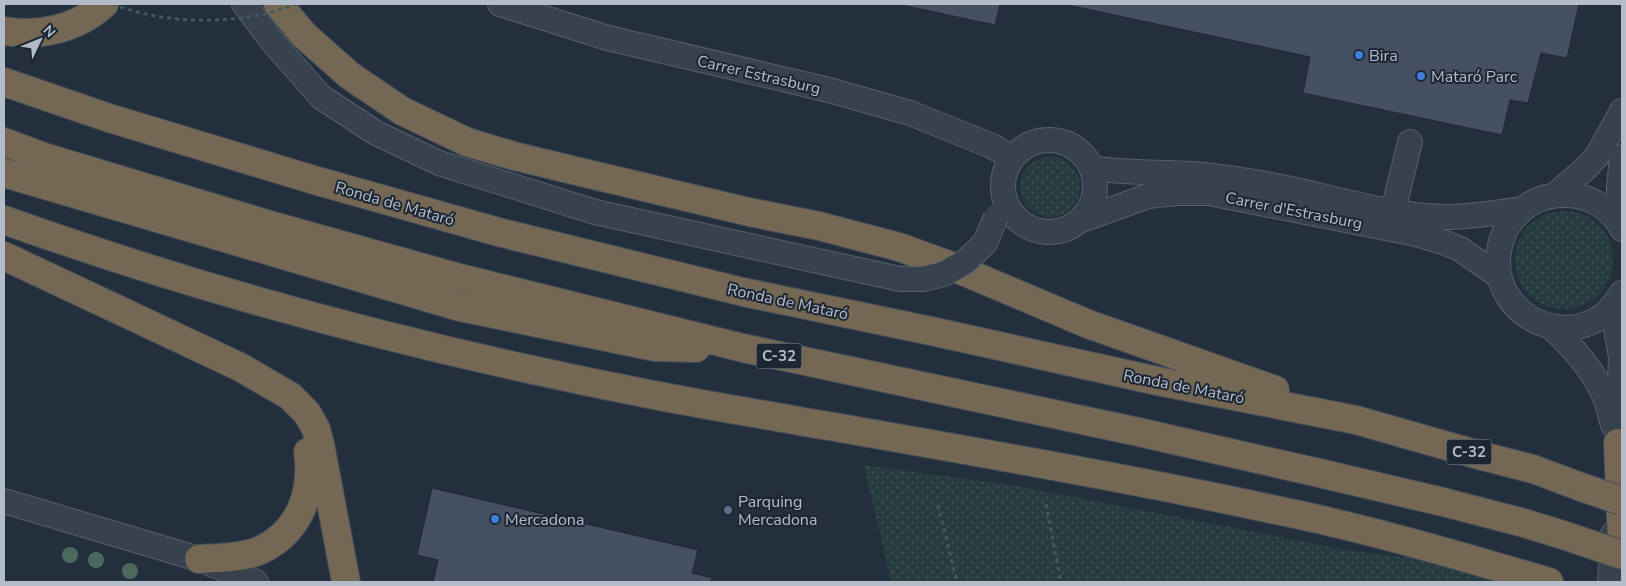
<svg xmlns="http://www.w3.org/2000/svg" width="1626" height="586" font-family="'Nunito Sans',sans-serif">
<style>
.green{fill:url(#green-dots)}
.building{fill:#455162;stroke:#1f2835}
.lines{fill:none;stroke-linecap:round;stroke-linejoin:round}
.minor-casing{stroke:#565f6c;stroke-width:26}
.highway-casing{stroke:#434c59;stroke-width:30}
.path{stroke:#44595c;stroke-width:3;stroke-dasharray:4 4;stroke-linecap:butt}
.minor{stroke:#38414e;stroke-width:24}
.highway{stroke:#746855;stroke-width:28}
.minor-bridge-casing{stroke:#565f6c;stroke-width:26;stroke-linecap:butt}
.highway-bridge-casing{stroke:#434c59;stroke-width:30;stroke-linecap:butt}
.path-bridge{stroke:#44595c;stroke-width:3;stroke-dasharray:4 4;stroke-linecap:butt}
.minor-bridge{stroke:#38414e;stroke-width:24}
.highway-bridge{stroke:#746855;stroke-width:28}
.tree{fill:#4b6a5d}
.shop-dot{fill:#3f7fe0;stroke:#1d2633;stroke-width:2}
.service-dot{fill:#5c6f8a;stroke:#1d2633;stroke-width:2}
.labels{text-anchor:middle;stroke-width:4;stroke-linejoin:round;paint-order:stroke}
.shield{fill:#1d2633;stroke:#878f9c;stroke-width:1}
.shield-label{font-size:15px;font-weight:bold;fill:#b4bcc9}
.poi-label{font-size:16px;fill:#b4bcc9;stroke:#1d2633;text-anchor:start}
.street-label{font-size:16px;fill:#b4bcc9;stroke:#1d2633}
</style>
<defs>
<pattern id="green-dots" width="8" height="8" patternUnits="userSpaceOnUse" patternTransform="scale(1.25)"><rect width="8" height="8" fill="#263c3f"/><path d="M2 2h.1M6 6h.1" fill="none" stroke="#435659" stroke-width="1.8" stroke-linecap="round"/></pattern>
</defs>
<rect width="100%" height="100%" fill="#242f3e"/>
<path class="green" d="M1020 187a30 30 0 1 1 60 0a30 30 0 1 1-60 0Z
M1515 260a49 49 0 1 1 98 0a49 49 0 1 1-98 0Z
M864,465L1017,486L1353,551L1437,561L1504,582H891Z"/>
<path class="building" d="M897,4H1000L995,25Z
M1063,4H1579L1567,58L1541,53L1528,103L1510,100L1502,135L1303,93L1310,57Z
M432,488L698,550L692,573L712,578L711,582H433L438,560L417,555Z"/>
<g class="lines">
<defs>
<path id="minor" d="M244,4L272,41L321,97L376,133L439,163L595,212L900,279
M500,4L608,38L829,90L910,113L992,146L1012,158
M1003 186a46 46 0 1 1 92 0a46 46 0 1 1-92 0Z
M1092,168C1125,173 1158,172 1191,174C1210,175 1229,178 1248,181C1313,190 1380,216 1446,217C1473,217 1496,213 1522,209
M1556,194L1586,168L1597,156L1622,111
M1393,211L1410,142
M1082,220L1148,196L1176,193H1209L1416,234L1443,242L1460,249L1499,276
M1619,223V187L1622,157
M1622,229C1612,209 1589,195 1567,195C1545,194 1527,202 1513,219C1502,232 1498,247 1498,265C1500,311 1550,341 1592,322C1606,316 1614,305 1622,293
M1615,305L1617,335L1621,357L1617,461
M1551,327C1572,346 1592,368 1604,395C1608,404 1610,415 1613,425
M4,501L199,559L256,582
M1610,582L1613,534"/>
<path id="highway" d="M278,4L304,35L349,75L402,111L467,142L514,156L572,170L749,212L819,226L899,247L946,264L1088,324L1275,390
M4,31C39,37 77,29 104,4
M4,82L109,118L314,180L502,233L743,292L931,331L1162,382L1356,420L1486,457L1533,469L1581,487
M4,142L44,157L270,225L456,277L743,348L1134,431L1315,472L1443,502L1524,523L1563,535
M4,173L460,307L655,347L696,348
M4,220C217,296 436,353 659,396C727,409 795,420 863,432C999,456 1136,480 1271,509C1365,528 1457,555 1549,582
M4,256L240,367L290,396L307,413L316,429L320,444L346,582
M1618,443L1622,543
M199,559C217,558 238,558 256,552C298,535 314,495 308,452"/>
</defs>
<use href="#minor" class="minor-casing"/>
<use href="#highway" class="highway-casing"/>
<path class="path" d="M1046,504L1061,582
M938,505L957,582"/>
<use href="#minor" class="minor"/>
<use href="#highway" class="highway"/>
<defs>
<path id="minor-bridge" d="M900,279H924L944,274L965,262L985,243L996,217"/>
<path id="highway-bridge" d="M1581,487L1622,501
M1563,535L1622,555"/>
</defs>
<use href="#minor-bridge" class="minor-bridge-casing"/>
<use href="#highway-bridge" class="highway-bridge-casing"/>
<path class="path-bridge" d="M113,4C158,22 212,24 260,15C272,13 284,8 296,4"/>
<use href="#minor-bridge" class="minor-bridge"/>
<use href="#highway-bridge" class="highway-bridge"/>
</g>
<g class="tree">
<circle cx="70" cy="555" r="8"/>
<circle cx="96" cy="560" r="8"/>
<circle cx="130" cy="571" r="8"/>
</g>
<g class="shop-dot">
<circle cx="1359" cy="55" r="5"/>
<circle cx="1421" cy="76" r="5"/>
<circle cx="495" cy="519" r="5"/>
</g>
<circle class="service-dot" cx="728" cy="510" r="5"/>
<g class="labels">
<g class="shield">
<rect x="756.5" y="343.5" width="45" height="25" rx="4"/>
<rect x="1446.5" y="439.5" width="45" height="25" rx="4"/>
</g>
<g class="shield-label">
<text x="779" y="361">C-32</text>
<text x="1469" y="457">C-32</text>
</g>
<g class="poi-label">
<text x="1369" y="61">Bira</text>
<text x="1431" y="82">Mataró Parc</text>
<text x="738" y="507">Parquing<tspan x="738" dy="18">Mercadona</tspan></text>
<text x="505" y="525">Mercadona</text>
</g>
<g class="street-label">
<text transform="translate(759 74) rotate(13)" y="6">Carrer Estrasburg</text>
<text transform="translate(395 203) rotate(16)" y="6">Ronda de Mataró</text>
<text transform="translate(1294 210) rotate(11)" y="6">Carrer d'Estrasburg</text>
<text transform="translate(788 301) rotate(12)" y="6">Ronda de Mataró</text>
<text transform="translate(1184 386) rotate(11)" y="6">Ronda de Mataró</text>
</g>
</g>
<rect width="1626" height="586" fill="none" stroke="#b4bcc9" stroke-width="10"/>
<g transform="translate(40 40) rotate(47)" stroke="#1d2633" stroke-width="4" paint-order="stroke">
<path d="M0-4L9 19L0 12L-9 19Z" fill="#b4bcc9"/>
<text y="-8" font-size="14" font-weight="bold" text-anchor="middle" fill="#b4bcc9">N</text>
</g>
</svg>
